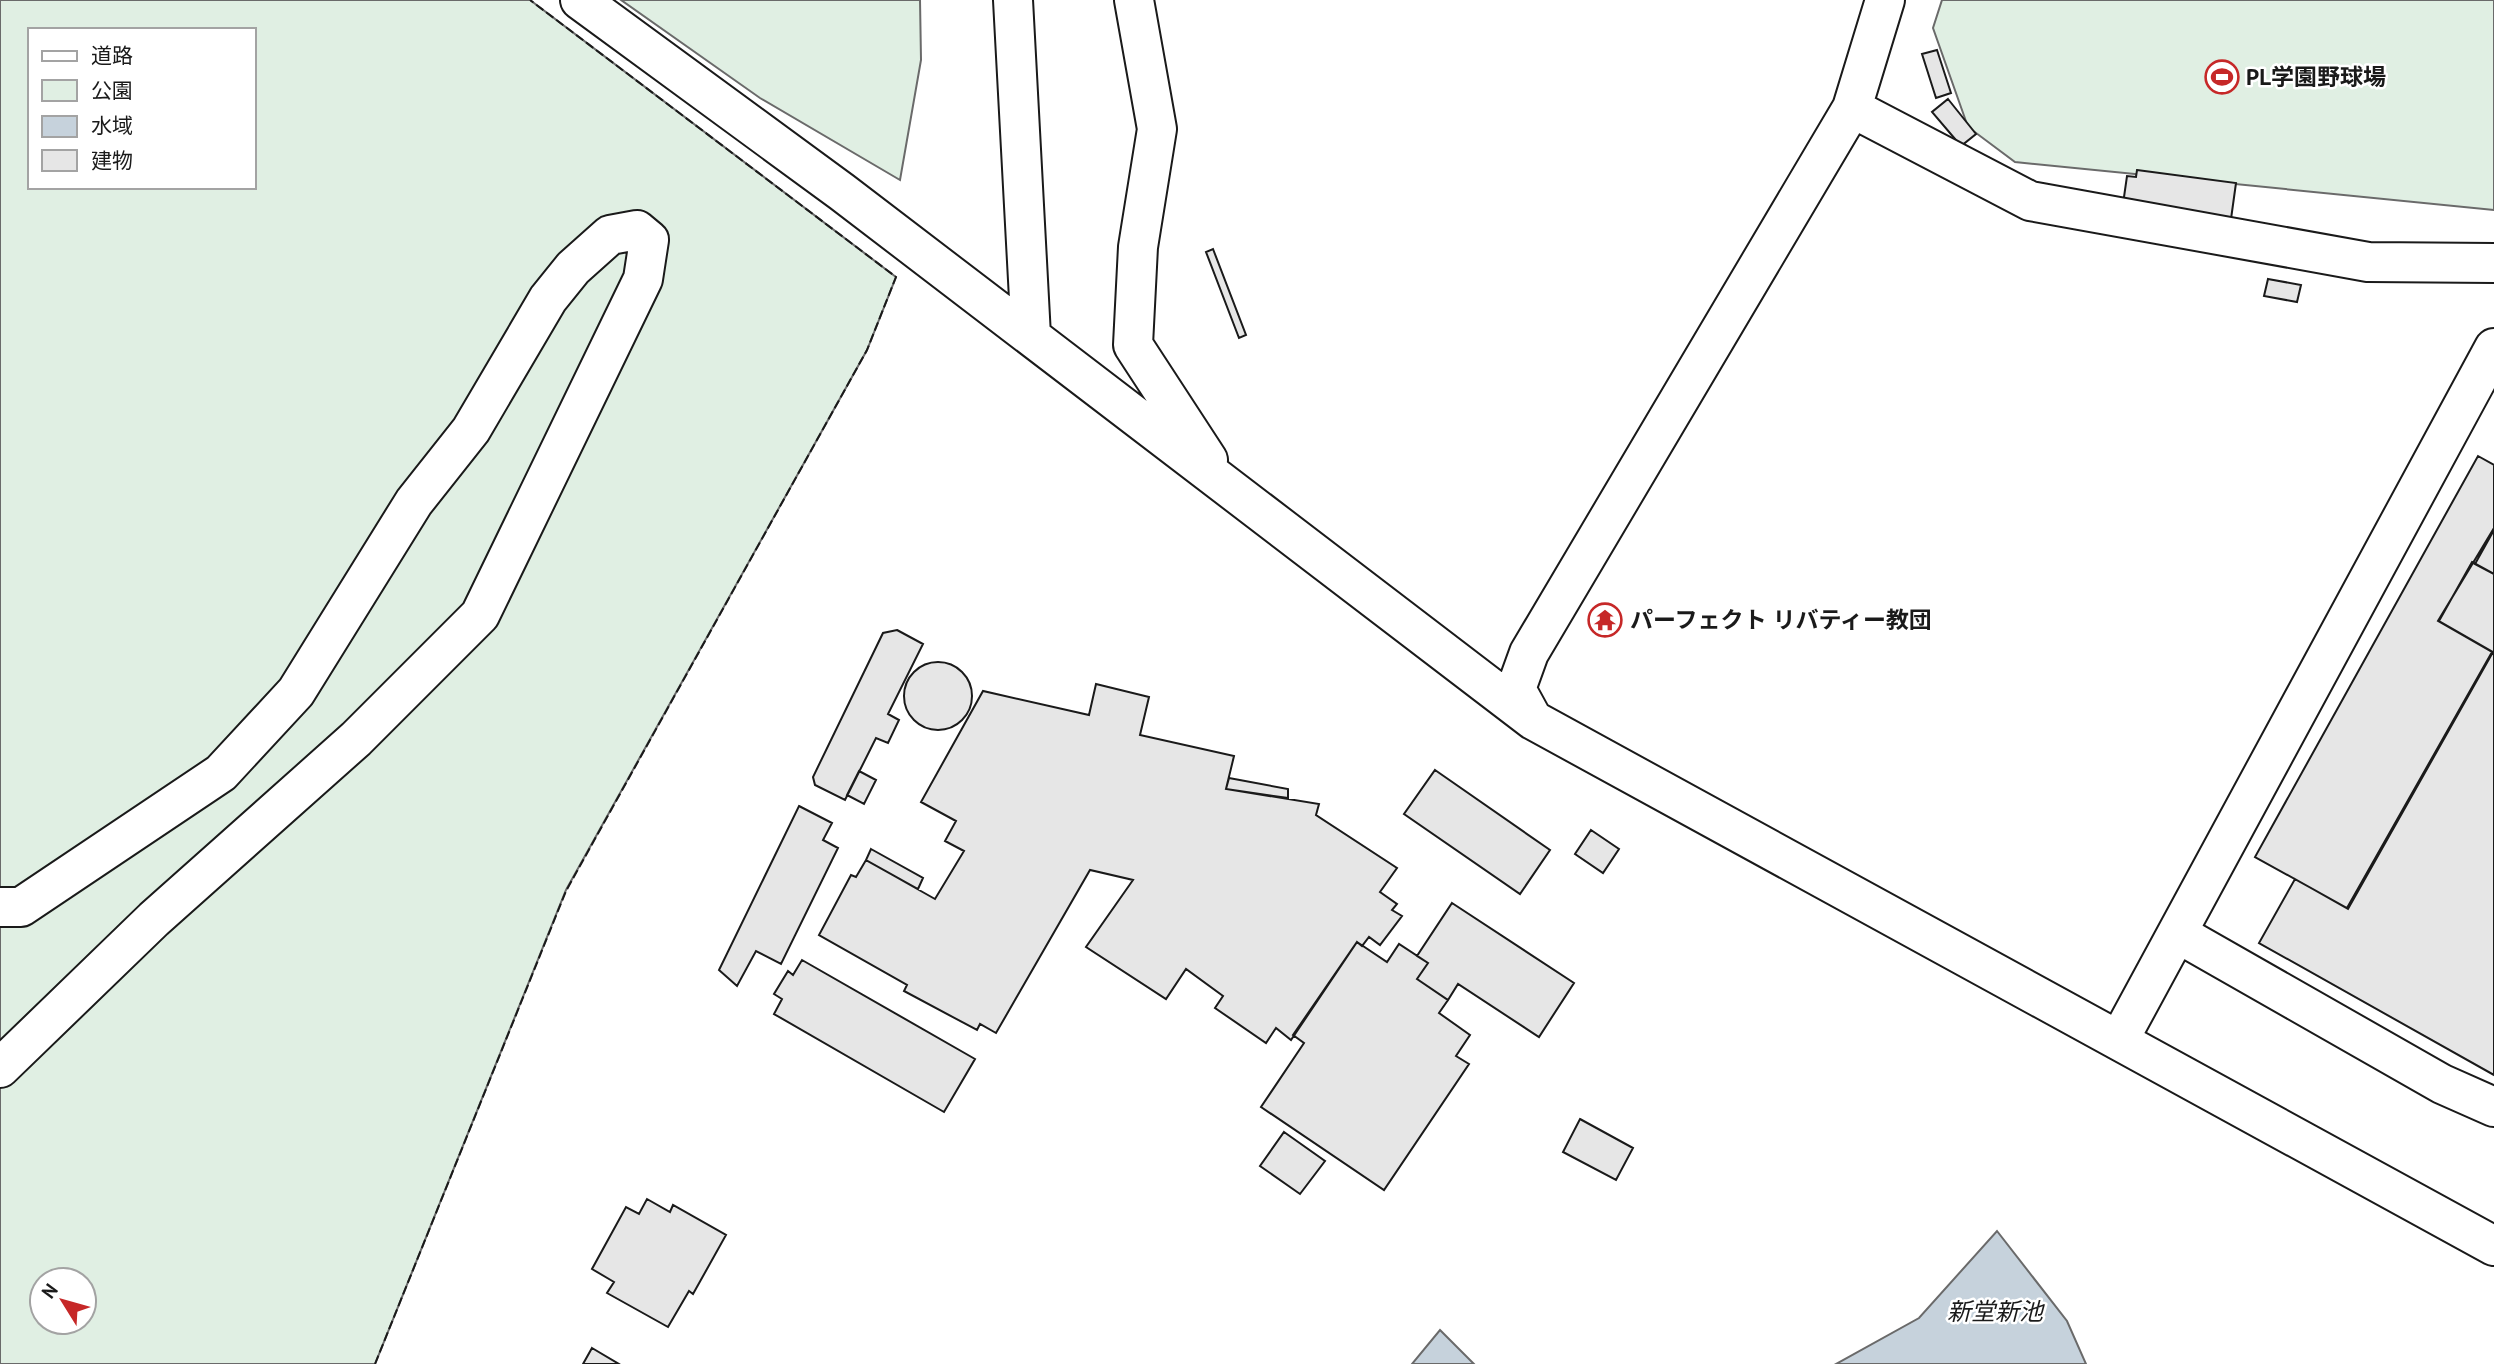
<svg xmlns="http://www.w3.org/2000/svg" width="2494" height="1364" font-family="'PT Sans','Noto Sans JP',sans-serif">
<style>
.green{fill:#e0efe3;stroke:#6a6a6a;stroke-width:2;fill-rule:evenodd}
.water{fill:#c6d2dc;stroke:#6a6a6a;stroke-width:2}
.building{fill:#e6e6e6;stroke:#1a1a1a;stroke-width:2}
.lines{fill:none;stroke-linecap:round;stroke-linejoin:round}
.minor-casing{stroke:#1a1a1a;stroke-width:42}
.minor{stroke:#fff;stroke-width:38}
.fence{stroke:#1a1a1a;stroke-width:2;stroke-dasharray:9 3.5;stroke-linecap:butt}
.labels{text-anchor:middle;stroke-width:5;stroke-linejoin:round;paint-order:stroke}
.poi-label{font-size:23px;font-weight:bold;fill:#1a1a1a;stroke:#fff;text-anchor:start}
.water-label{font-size:24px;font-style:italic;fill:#1a1a1a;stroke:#fff}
</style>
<rect width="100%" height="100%" fill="#fff"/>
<path class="green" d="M0,0H530L896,277L867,350L566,890L375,1364H0ZM30,30H254V187H30ZM42,1280H84V1322H42Z
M621,0H920L921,60L900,180L760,98Z
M1942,0H2494V210L2015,162L1968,127L1933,28Z"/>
<path class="water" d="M1997,1231L2067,1321L2086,1364H1836L1919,1318Z
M1440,1330L1474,1364H1412Z"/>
<path class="building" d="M1937,50L1951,93L1936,98L1922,54Z
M1948,99L1976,134L1961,146L1932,112Z
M2137,170L2236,183L2231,219L2123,204L2127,176L2136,177Z
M1213,249L1246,335L1239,338L1206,252Z
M2268,279L2301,285L2297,302L2264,296Z
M2478,456L2494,465V528L2438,621L2492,652L2347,908L2255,857Z
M2494,530V574L2475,564Z
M2472,562L2494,574V1075L2259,943L2295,879L2348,909L2493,652L2439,621Z
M897,630L923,644L888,714L899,720L888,743L876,738L845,800L815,785L813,777L883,633Z
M904 696a34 34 0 1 1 68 0a34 34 0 1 1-68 0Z
M1096,684L1149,697L1140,735L1234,756L1226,789L1319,804L1316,815L1397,868L1380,892L1397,904L1392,910L1402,916L1380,945L1369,937L1362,946L1357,942L1291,1040L1276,1028L1266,1043L1215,1008L1223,996L1186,969L1166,999L1086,947L1133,880L1090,870L996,1033L980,1024L977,1030L904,991L907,985L819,935L851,875L856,877L866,860L935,899L964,851L945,841L956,821L921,802L983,691L1089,715Z
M1435,770L1550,850L1520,894L1404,814Z
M859,771L876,780L864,804L847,795Z
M1229,778L1288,789V798L1226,789Z
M799,806L832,823L823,840L838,848L781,964L756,951L737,986L719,970Z
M1591,830L1619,849L1603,873L1575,854Z
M871,849L923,878L918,889L866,860Z
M1452,903L1574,983L1539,1037L1458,984L1448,1000L1417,979L1428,963L1417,956Z
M1357,942L1387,962L1399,944L1428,963L1417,979L1448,1000L1439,1013L1470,1035L1456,1056L1469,1064L1384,1190L1261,1107L1304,1043L1293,1035Z
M802,960L975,1059L944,1112L774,1014L782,999L774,994L788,971L793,975Z
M1580,1119L1633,1148L1616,1180L1563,1152Z
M1284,1132L1325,1161L1300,1194L1260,1166Z
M647,1199L670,1212L673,1205L726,1235L693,1294L689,1291L668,1327L607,1293L614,1282L592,1269L626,1207L639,1214Z
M592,1348L619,1364H583Z"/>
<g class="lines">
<defs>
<path id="minor" d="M580,0L842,192L1533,720L2494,1246
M1013,0L1031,336
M1134,0L1157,129L1138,247L1133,345L1208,460
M1852,108L2030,201L2368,262L2494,263
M1533,720L1516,689L1529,653L1852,108L1885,0
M0,907H21L221,773L296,692L414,502L471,430L548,299L573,268L610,235L637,230L649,240L643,279L480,615L356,739L154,919L0,1068
M2177,933L2442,1084L2494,1107
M2119,1040L2494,348"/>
</defs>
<use href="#minor" class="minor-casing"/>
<use href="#minor" class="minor"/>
<path class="fence" d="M375,1364L566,891L867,350L896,277L530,0"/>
</g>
<defs>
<symbol id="stadium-ring" viewBox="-11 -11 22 22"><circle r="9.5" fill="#fff" stroke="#c62828" stroke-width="1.5"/><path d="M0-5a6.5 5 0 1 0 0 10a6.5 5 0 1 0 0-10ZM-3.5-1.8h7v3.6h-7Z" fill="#c62828"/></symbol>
<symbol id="temple-ring" viewBox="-11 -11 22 22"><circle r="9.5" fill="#fff" stroke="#c62828" stroke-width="1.5"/><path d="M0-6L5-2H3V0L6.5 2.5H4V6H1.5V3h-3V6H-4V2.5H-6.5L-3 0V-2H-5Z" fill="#c62828"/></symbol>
</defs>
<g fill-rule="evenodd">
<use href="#stadium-ring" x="2203" y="58" width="38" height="38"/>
<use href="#temple-ring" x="1586" y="601" width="38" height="38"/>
</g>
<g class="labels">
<g class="poi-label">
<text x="2246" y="85">PL学園野球場</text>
<text x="1630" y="628">パーフェクト リバティー教団</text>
</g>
<g class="water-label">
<text x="1995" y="1320">新堂新池</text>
</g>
</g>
<rect x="28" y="28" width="228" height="161" fill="#ffffff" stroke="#a3a3a3" stroke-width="2"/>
<rect x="42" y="51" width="35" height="10" fill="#ffffff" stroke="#a3a3a3" stroke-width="2"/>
<text x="91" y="63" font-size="21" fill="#1a1a1a">道路</text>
<rect x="42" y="80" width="35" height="21" fill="#e0efe3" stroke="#a3a3a3" stroke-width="2"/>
<text x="91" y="98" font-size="21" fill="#1a1a1a">公園</text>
<rect x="42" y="116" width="35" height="21" fill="#c6d2dc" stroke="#a3a3a3" stroke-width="2"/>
<text x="91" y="133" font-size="21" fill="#1a1a1a">水域</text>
<rect x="42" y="150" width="35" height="21" fill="#e6e6e6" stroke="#a3a3a3" stroke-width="2"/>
<text x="91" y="168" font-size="21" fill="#1a1a1a">建物</text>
<g transform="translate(63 1301) rotate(307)"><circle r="33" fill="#ffffff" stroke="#a3a3a3" stroke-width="2"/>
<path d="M0-5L12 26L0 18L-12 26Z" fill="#c62828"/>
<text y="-10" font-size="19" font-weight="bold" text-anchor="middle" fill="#1a1a1a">N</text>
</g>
</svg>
